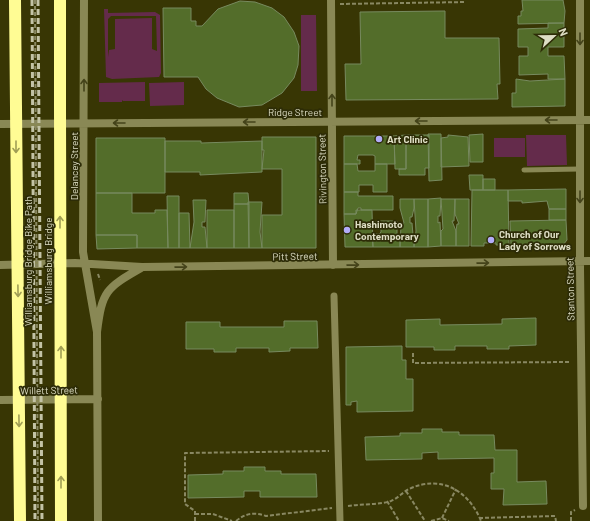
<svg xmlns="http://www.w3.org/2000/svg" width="590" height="521" font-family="Barlow,sans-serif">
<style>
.green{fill:#642b4b;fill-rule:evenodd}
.building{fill:#536d2a;stroke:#778a5f}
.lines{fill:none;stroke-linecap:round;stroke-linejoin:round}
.path{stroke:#898862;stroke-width:2;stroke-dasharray:4 2;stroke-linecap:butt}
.service{stroke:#898855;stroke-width:5}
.pedestrian{stroke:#898855;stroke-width:7}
.minor{stroke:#898855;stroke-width:8}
.motorway{stroke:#fffc94;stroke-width:12}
.rail{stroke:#c3c3a6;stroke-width:3;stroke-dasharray:6 3;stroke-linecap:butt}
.path-bridge{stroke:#898862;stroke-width:2;stroke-dasharray:4 2;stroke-linecap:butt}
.motorway-bridge{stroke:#fffc94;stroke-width:12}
.oneway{stroke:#44431a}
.oneway2{stroke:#a09e55}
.poi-dot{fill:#b3adf9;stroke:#2d2c07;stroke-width:1.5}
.labels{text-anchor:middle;stroke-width:3.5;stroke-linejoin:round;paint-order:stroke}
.street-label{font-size:10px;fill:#dedec5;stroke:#2d2c07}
.poi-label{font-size:10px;font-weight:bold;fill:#dedec5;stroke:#2d2c07;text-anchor:start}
</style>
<rect width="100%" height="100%" fill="#383604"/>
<path class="green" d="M104,9H108V13L155,12L160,15L161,73L159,77L112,79L106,77ZM111,16H156L157,51L152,49V18L115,19V49L109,50L108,57V19Z
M301,15H316L317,91H301Z
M145,82V101H123L122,100V102H99V83Z
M184,82V105L150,106L149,83Z
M526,135H566L567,165L527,166Z
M494,138H525V157H494Z"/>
<path class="building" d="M522,0H563L565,11L564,23L518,24V16H521V11H523Z
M240,1L255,2L272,8L284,17L294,32L299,46L298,65L294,78L282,93L262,105L239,107L217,98L206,89L198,77H164L163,8H191V21H196V26H202L218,9Z
M445,11V38H499L500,84H497L498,99L346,100L345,64H361L360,12Z
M548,23H564V47H548V56H564L565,79H548V74L519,75V56H528V47H518V29L548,28Z
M516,79L530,81L565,79V106L512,107V93H516Z
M428,134H441L442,180L429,181Z
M483,134V162H470L469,135Z
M406,135V169H395L394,136Z
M406,135H429V168H425V175H399V169H406Z
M448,135L468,137L469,166L441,167V138L448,137Z
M344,136H394L395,164H375V156L373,155H358L357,160H360V164H344Z
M262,137H316V248H262V215H282V169H262L264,150H262Z
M96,138H165V193H96Z
M165,141H201V143L262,141V172L200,175V172H165Z
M344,164H357L358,171H375V164H387V192H373V185H359V192H344Z
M469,175H483V190H470Z
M483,179H495V190H483Z
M566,189V209H549L547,201L522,203V201H508V190Z
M472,190H508L509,245H496V243H484V246H471Z
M344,192H358V196H393V210H361V208H358L356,214H344Z
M96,193H132V213H155V210H167L168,248H137V235H96Z
M234,193H248L249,204H234Z
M167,196H179V248H168Z
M441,198L440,216H438V223L440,222L441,246L428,247V199Z
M400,199H414V208L412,217H410V223H412L414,247H400L401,225L404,223L400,208Z
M414,199H428V247H414L416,231Z
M441,199H455L454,221H452L456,231V246H441V231L443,229Z
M455,199H469V246H456V231L457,224H459L455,214Z
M193,200H206L205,222H202V227H205L207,248H190L194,222Z
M248,202H262L260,232L262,248H249Z
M234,204H249V248H234Z
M549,209H566V220H549Z
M207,210H234V248H207Z
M356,210H372L373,247H345L344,214H356Z
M179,213H189L190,248H179Z
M566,220L567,240L563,245H511L510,221Z
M376,221H397V236H400V247H373L372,234H379L381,232V229H376Z
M96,235H137V248L97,249Z
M536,318V345L509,346V349H487V346H455V350H434V347H406V320L440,319V325L502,324V319Z
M284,321H317L318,348H290V351L269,352V348H236V352H214V349H186V322H220V327H284Z
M402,346V360H406V379H413V411L357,412V401L351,402V405H346V347Z
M422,429H442V432H459V435H494L495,450H517V482L546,481L547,504L503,505L504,489H491V473H494V458L438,459V452L422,453V459L366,460L365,437L400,436V433H422Z
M244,467H265V471H281V474H316L317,497H260V491H244V497L188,498V475L223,474V471H244Z"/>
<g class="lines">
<path class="path" d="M340,4L466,2
M98,274L100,280
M413,353V363L571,362
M406,491L425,521
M387,501L399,521
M348,506C362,504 378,505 391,501C397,499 403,492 409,489C441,474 469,491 481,521
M195,514H213L232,521
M442,518L456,489
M479,518L555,516L556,521
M195,521V511L185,504V453L329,451
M236,521C246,513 254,512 266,516L332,508
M431,521L442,518L449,521
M571,521V512L575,510"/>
<path class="service" d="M524,170L580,169"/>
<path class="pedestrian" d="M334,296L340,521"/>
<path class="minor" d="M84,0L83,252L97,332
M331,0L333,265
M580,0V268L583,506
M0,124L590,120
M0,265L75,263L142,267L590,261
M0,400L98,399
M98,521L97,332C102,291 106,288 141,268"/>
<path class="motorway" d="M15,0L16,108
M60,107V0"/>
<path class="rail" d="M32,0L35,521
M38,0L42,521"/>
<path class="path-bridge" d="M35,0L38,521"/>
<path class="motorway-bridge" d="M60,107L61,521
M16,108L20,521"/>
</g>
<defs><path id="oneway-shaft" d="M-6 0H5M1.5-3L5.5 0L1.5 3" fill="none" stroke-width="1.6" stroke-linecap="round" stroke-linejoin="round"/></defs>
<g class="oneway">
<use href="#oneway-shaft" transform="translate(580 39) rotate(90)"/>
<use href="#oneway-shaft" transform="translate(84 85) rotate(-90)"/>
<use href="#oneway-shaft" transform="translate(332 100) rotate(-90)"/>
<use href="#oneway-shaft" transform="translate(551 120) rotate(180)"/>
<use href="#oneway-shaft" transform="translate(421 121) rotate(180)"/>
<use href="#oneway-shaft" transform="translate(249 122) rotate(180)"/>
<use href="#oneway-shaft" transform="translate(119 123) rotate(180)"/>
<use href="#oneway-shaft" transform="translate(580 197) rotate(90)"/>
<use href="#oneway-shaft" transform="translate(483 263) rotate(-1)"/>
<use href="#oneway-shaft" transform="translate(353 265) rotate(-1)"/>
<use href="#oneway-shaft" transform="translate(181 267) rotate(-1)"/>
</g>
<g class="oneway2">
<use href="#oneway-shaft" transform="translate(16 147) rotate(90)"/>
<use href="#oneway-shaft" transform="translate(60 222) rotate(-90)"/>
<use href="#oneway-shaft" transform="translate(18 291) rotate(89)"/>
<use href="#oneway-shaft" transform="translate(61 352) rotate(-90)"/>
<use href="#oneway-shaft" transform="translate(19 421) rotate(89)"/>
<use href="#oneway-shaft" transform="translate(61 482) rotate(-90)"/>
</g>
<g class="poi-dot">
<circle cx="379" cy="139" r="4"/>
<circle cx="347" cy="230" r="4"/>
<circle cx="491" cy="240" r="4"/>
</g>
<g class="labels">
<g class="street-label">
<text x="295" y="116">Ridge Street</text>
<text transform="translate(74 166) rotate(-90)" y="4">Delancey Street</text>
<text transform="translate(322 169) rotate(-91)" y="4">Rivington Street</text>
<text transform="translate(295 256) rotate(-1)" y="4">Pitt Street</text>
<text transform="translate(28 261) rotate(-90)" y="4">Williamsburg Bridge Bike Path</text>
<text transform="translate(48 261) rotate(-90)" y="4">Williamsburg Bridge</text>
<text transform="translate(570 289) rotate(-91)" y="4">Stanton Street</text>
<text transform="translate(49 390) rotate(-1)" y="4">Willett Street</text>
</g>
<g class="poi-label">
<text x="387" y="143">Art Clinic</text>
<text x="355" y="228">Hashimoto<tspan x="355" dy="12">Contemporary</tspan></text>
<text x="499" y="238">Church of Our<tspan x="499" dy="12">Lady of Sorrows</tspan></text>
</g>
</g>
<g transform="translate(554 36) rotate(68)" stroke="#2d2c07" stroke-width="3" paint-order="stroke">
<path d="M0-3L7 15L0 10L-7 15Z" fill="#dedec5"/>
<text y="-6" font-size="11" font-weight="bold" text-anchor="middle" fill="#dedec5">N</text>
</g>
</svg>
